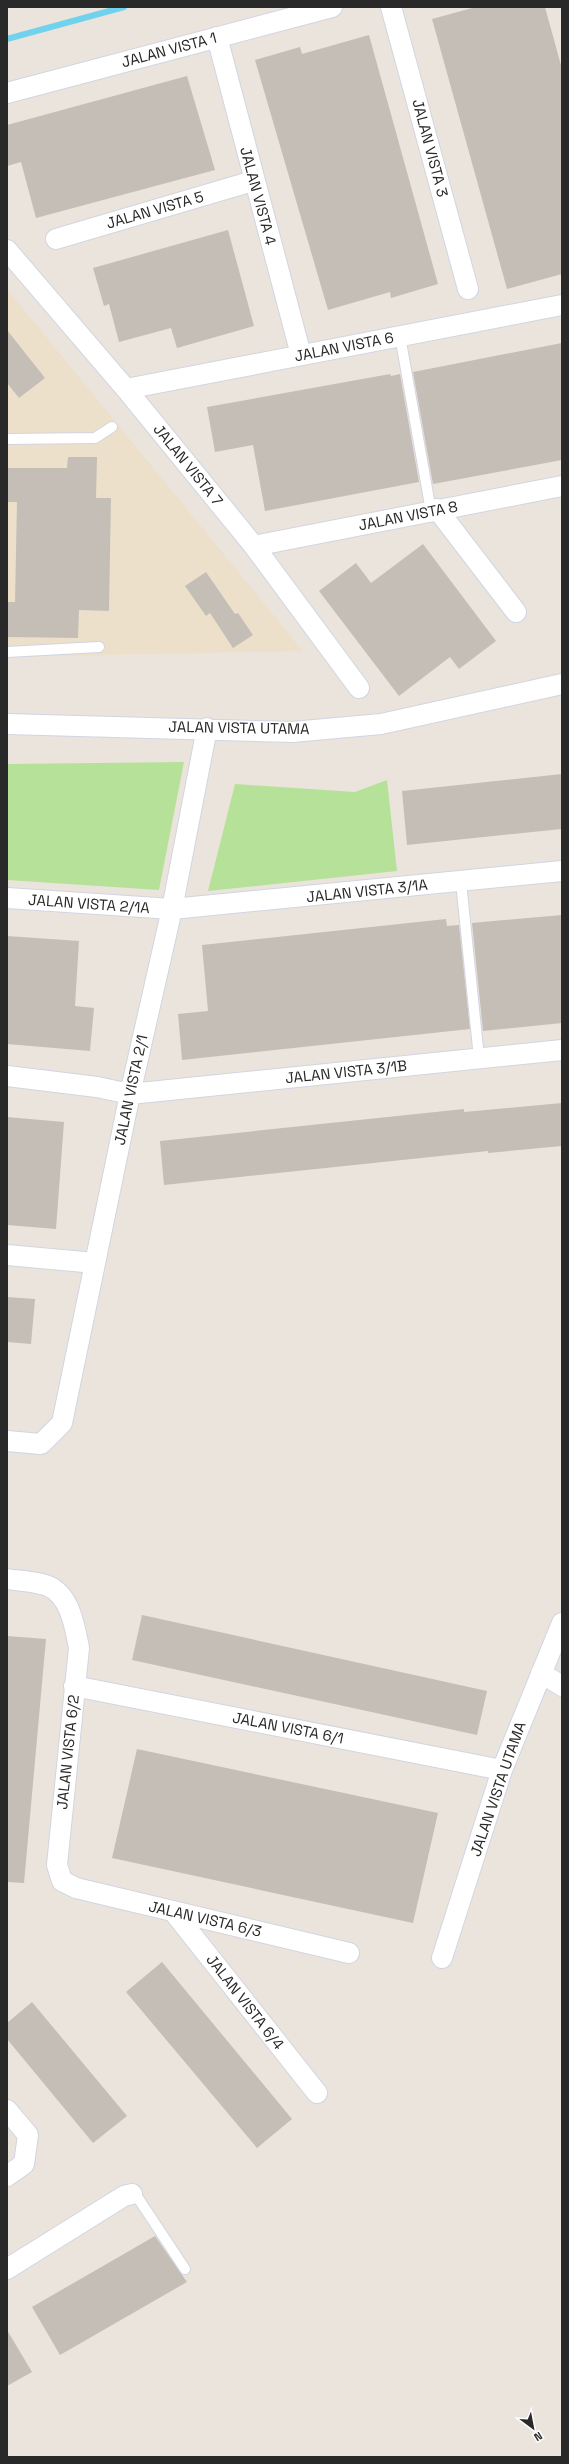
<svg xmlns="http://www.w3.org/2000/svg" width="569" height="2464" font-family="'Space Grotesk',sans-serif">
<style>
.education{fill:#ede0cb}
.green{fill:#b6e199}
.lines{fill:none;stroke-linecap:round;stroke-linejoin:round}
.stream{stroke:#70d2ec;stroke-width:6}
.building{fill:#c4beb7}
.service-casing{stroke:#d1d5e2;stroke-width:12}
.minor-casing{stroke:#d1d5e2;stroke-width:22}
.service{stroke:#fff;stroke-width:10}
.minor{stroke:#fff;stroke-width:20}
.labels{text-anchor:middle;stroke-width:3;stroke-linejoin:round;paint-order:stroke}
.street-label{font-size:15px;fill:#292929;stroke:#fff}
</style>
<rect width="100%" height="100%" fill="#ebe4dc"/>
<path class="education" d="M7,289L303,651L7,657Z"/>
<path class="green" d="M184,762L159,890L7,880V764Z
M387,780L397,871L208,891L235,784L355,792Z"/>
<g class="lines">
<path class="stream" d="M7,39L124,7"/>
</g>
<path class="building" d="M476,7H545L562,69V274L507,289L432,19Z
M369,35L438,284L391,298L390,292L328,310L255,60L300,47L302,54Z
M187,76L215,170L36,218L21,162L7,166V125Z
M228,230L254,326L177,348L171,328L119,342L109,304L104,306L93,268Z
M7,330L45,378L19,398L7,383Z
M562,343V460L433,484L413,372Z
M390,374L391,376L400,374L419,482L265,511L253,445L215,452L207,407Z
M68,457H97L96,498H111L109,611L79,610L78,638L7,637V602H15L17,502H7V468H67Z
M423,544L496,641L459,669L450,657L399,696L319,591L356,563L371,583Z
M206,572L235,614L238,613L253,635L233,648L210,613L206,616L185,586Z
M562,774V829L407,845L402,791Z
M562,915V1023L483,1031L472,923Z
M446,919L447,926L459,925L470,1029L182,1060L178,1014L208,1011L202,945Z
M7,936L79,941L75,1006L94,1008L90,1051L7,1044Z
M562,1103V1146L488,1153V1151L164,1185L160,1141L464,1109V1112Z
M7,1117L64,1122L56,1229L7,1225Z
M7,1297L35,1299L31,1344L7,1342Z
M142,1615L487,1691L477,1735L132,1660Z
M7,1636L46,1639L24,1883L7,1882Z
M137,1749L438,1813L413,1923L112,1858Z
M162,1962L292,2119L257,2148L126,1992Z
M32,2002L127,2116L93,2143L7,2039V2023Z
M155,2236L187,2282L60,2355L32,2307Z
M7,2330L32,2372L7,2386Z"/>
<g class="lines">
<defs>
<path id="service" d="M400,336L431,511
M7,439L95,438L112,427
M7,652L99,647
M461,882L479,1058
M132,2194L138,2198L185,2269"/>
<path id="minor" d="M391,7L468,289
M217,37L301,355
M7,93L332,7
M56,239L253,181
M7,250L126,389L254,546L359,688
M126,389L562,305
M437,509L516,612
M254,546L562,486
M7,724L292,732L381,724L562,684
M7,898L172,909L562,871
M7,1076L97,1087L130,1094L562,1050
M7,1255L95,1263
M7,1441L41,1444L62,1423L130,1094L172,909L207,728
M7,1579C19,1581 36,1581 48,1586C70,1595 75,1627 79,1648L57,1865L62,1881L76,1888L349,1953
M541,1673L562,1686
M74,1686L502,1770
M173,1911L317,2093
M442,1958L502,1770L562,1623
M7,2110L28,2135L24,2164L7,2176
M7,2269L124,2196L132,2194"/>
</defs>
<use href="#service" class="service-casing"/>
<use href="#minor" class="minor-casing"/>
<use href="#service" class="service"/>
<use href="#minor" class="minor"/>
</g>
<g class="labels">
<g class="street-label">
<text transform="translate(169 50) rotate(-15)" y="5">JALAN VISTA 1</text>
<text transform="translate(430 148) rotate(75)" y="5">JALAN VISTA 3</text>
<text transform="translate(258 196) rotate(75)" y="5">JALAN VISTA 4</text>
<text transform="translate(155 210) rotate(-16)" y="5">JALAN VISTA 5</text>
<text transform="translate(344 347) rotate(-11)" y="5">JALAN VISTA 6</text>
<text transform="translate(188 465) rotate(51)" y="5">JALAN VISTA 7</text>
<text transform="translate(408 516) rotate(-11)" y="5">JALAN VISTA 8</text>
<text transform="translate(239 728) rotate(1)" y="5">JALAN VISTA UTAMA</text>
<text transform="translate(367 891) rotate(-6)" y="5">JALAN VISTA 3/1A</text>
<text transform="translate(89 904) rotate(4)" y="5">JALAN VISTA 2/1A</text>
<text transform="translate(346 1072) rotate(-6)" y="5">JALAN VISTA 3/1B</text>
<text transform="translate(131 1090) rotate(-78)" y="5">JALAN VISTA 2/1</text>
<text transform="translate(288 1728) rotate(11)" y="5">JALAN VISTA 6/1</text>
<text transform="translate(68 1752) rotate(-84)" y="5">JALAN VISTA 6/2</text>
<text transform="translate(498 1789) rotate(-71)" y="5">JALAN VISTA UTAMA</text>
<text transform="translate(205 1919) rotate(13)" y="5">JALAN VISTA 6/3</text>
<text transform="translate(245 2002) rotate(52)" y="5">JALAN VISTA 6/4</text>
</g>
</g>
<rect width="569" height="2464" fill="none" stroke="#292929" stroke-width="16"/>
<g transform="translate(533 2428) rotate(148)" stroke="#ffffff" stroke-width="3" paint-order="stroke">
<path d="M0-3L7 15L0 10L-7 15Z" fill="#292929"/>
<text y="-6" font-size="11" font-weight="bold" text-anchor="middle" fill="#292929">N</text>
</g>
</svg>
